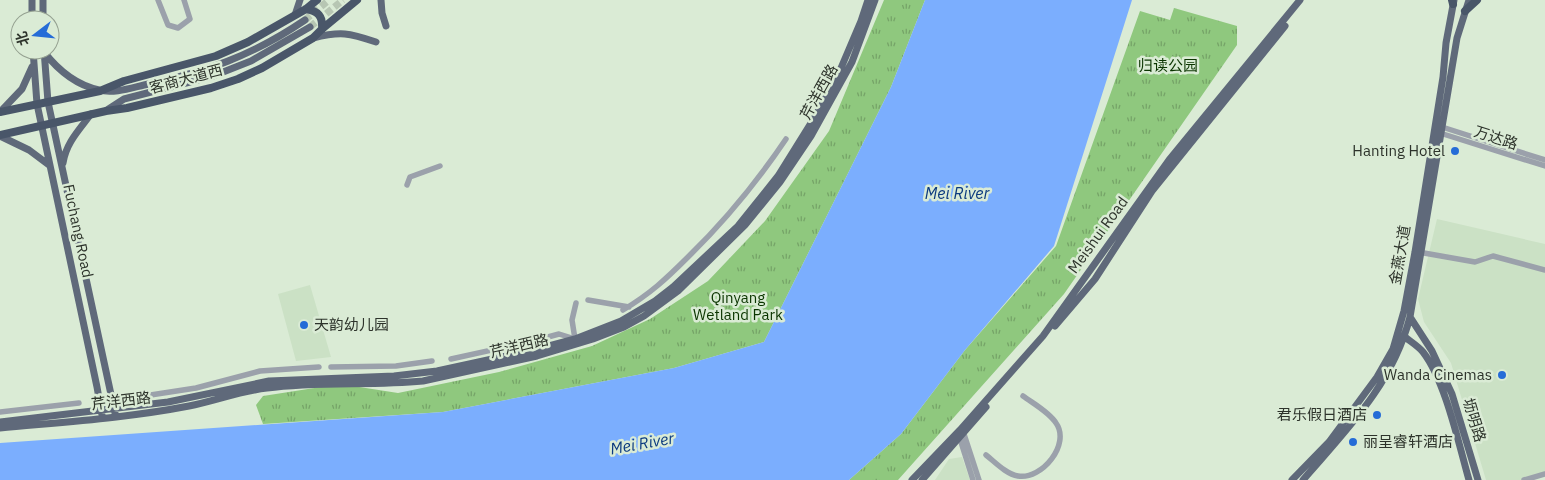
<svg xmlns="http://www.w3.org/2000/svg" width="1545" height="480" font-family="'IBM Plex Sans','Noto Sans SC',sans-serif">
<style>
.built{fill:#cbe1c5}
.park{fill:url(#park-tufts)}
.water{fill:#7baefe}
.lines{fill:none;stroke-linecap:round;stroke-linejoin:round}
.major-tunnel{stroke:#b7c6b3;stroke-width:7;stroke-dasharray:7 3.5;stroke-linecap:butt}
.minor{stroke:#9ba1ab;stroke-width:5.5}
.major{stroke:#5f697a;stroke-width:7}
.highway{stroke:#495669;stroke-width:8}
.poi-dot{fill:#256cd7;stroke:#daebd5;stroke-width:2}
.labels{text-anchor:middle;stroke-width:5;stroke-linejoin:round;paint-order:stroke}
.park-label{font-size:15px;fill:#0b3500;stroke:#daebd5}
.street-label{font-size:15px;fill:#2d332b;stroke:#daebd5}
.poi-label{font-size:15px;fill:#2d332b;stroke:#daebd5;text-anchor:end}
.water-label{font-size:16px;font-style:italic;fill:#0b3a7f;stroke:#daebd5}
</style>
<defs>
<pattern id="park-tufts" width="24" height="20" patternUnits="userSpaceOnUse" patternTransform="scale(1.25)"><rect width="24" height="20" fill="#8fc87e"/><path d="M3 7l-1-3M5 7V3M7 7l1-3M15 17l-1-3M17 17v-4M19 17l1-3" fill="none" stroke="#75a367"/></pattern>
</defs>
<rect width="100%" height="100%" fill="#daebd5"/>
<path class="built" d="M1437,219L1545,244V474L1524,480H1486L1451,363L1424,322L1418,299Z
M310,285L331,357L296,361L278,294Z
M962,457L970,480H935L949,459Z"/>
<path class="park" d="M884,0H925L891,87L764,342L674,368L443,412L263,424L256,405L263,396L340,384L398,393L499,372L592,346L650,319L708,281L765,221L829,131Z
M1174,8L1237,26V45L1064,294L898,480H849L901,434L965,350L1056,246L1140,11L1170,20Z"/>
<path class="water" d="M925,0H1132L1054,246L965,350L901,434L849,480H0V443L443,412L674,368L764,342L891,87Z"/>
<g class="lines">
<path class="major-tunnel" d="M305,20L329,0
M310,27L343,0"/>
<path class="minor" d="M158,0L168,25L178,28L190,19L184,0
M1442,127L1545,160
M1440,133L1545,166
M407,185L410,177L440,166
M1424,253L1475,262L1493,256L1545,270
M588,300L629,307
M623,310C650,294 666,279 688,257C725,221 757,182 786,139
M451,359L533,341L559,334L575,339L572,320L576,303
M331,367L396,366L432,361
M131,398L196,388L260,371L319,367
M0,412L79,403
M961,431L964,434L979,480
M957,436L960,439L973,480
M986,455C995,462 1006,474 1018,476C1042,480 1071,444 1056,423C1049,412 1034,404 1023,396
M1524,480L1545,474"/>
<path class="major" d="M43,0V20
M381,0L382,13L386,26
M295,15L300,0
M32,20V0
M313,38C341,31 349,33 376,42
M33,50L37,104L97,387L102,415
M44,50L48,102L115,413
M44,52C58,70 76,85 99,90C113,94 131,88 144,85C206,72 252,56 305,20
M107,110L124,99L213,76L251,61L310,27
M0,112L22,89L32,67
M0,136L29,150L49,165
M63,163C66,143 79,130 91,114
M1410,317L1432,351L1452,394L1478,480
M1055,326L1095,279L1152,191L1285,26
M1405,337C1411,342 1418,346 1423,352C1445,380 1459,445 1469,480
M0,422L168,402L269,381L394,376L437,371L534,350L575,339L621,321L655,301L673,287L738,226L778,176L816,115L841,68L861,21L868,0
M0,428C63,422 127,418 189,406C215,401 240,391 267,388C319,381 371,386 423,381L537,356L593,339L624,327L644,316L678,291L745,225L780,182L811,136L852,62L875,0
M912,480L960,430L1043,336L1169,160L1300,0
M922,480L986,407
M1292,480L1329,442L1377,377L1393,349L1404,311L1415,252L1443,77L1446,43L1454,0
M1303,480C1348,428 1392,385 1410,317L1457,38L1469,0"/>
<path class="highway" d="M1452,0L1453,4
M306,9C318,11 323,16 322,29
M1465,11L1477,0
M0,112L100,91L124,81L216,56L248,42L306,9L317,0
M0,135L106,111L127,108L211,88L238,79L262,68L313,38L322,29L357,0"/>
</g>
<g class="poi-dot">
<circle cx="1455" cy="151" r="5"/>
<circle cx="304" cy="325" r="5"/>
<circle cx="1502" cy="375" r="5"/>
<circle cx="1377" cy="415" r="5"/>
<circle cx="1353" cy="442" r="5"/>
</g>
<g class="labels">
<g class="park-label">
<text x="1168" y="71">归读公园</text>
<text x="738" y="303">Qinyang<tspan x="738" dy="17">Wetland Park</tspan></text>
</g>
<g class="street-label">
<text transform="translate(186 79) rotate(-15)" y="5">客商大道西</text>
<text transform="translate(819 92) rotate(-61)" y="5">芹洋西路</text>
<text transform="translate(1496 138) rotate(18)" y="5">万达路</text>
<text transform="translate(78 231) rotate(78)" y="5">Fuchang Road</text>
<text transform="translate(1098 235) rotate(-54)" y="5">Meishui Road</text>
<text transform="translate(1400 255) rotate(-80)" y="5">金燕大道</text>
<text transform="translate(519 346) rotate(-13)" y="5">芹洋西路</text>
<text transform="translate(121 401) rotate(-7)" y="5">芹洋西路</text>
<text transform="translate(1474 420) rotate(73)" y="5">坜明路</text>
</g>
<g class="poi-label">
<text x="1445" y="156">Hanting Hotel</text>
<text x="314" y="330" text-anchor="start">天韵幼儿园</text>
<text x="1492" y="380">Wanda Cinemas</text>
<text x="1367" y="420">君乐假日酒店</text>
<text x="1363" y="447" text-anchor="start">丽呈睿轩酒店</text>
</g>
<g class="water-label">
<text x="957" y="199">Mei River</text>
<text transform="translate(642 443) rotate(-10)" y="6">Mei River</text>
</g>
</g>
<g transform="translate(35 35) rotate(254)"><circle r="24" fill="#daebd5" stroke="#95a191"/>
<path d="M0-4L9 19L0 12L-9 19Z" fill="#256cd7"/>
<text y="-8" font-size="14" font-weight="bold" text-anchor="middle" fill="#2d332b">北</text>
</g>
</svg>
